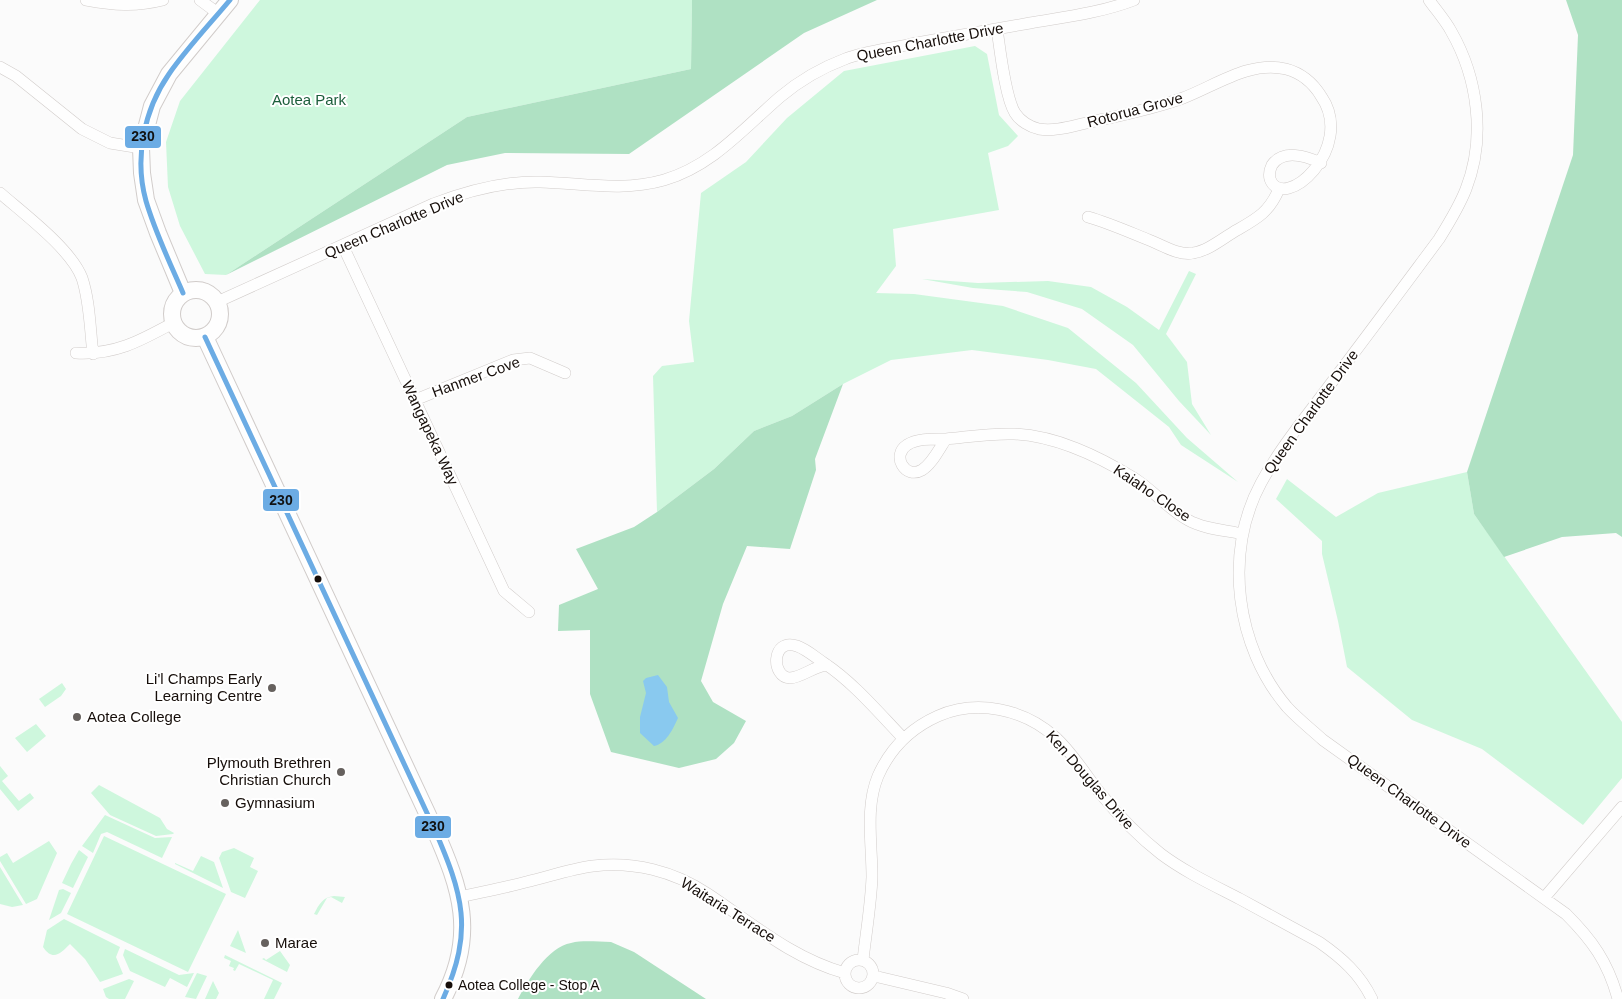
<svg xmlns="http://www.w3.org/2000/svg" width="1622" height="999" font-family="Helvetica,sans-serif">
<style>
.green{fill:#cef7dd}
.forest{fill:#afe1c3}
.water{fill:#89c9ef}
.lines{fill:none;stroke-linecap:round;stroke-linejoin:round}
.street-casing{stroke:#d1ccca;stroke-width:12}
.secondary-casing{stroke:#d1ccca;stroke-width:18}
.street{stroke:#fefefe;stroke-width:11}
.secondary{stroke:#fefefe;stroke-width:16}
.bus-1-casing{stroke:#fff;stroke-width:9}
.bus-1{stroke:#6cace4;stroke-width:5}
.bus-dot{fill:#160e0a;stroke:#fff;stroke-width:2}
.poi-dot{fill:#66615e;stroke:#fff;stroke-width:2}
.labels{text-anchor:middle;stroke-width:4;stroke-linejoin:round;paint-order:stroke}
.bus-label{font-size:14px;fill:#160e0a;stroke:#fff;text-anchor:start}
.street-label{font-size:15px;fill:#160e0a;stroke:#fff}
.park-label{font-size:15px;fill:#1c5e3b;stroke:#fff}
.poi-label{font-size:15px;fill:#160e0a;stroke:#fff;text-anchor:start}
.line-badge{stroke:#fff;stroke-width:2}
.pale-badge-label{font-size:14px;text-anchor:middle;font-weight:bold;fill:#111}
</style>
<rect width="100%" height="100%" fill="#fbfbfb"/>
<path class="green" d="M260,0H692L691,69L467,117L226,275L205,274L180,226L168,187L166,142L180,101Z
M975,46L987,54L999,115L1018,136L1008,146L988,153L999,210L893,229L896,266L876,293L914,294L1003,306L1068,328L1136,383L1187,438L1238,482L1181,445L1169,427L1096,369L1048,360L972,350L891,360L843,384L792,416L754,431L714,469L657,512L653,376L662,366L694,362L689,321L701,193L746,162L787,118L844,71Z
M1189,271L1196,274L1166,334L1187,362L1192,404L1211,435L1179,401L1133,345L1082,309L1027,292L973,288L922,279L978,283L1048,281L1091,287L1127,307L1159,330Z
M1467,472L1474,514L1622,722V778L1583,825L1482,749L1412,720L1347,667L1338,621L1322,554V541L1276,499L1287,479L1336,517L1378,493Z
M62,683L66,689L61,696L45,707L39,699Z
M36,724L46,736L27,752L15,738Z
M0,766L8,776L2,781L19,801L30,793L34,798L18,811L0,789Z
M99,785L160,818L167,829L174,833L173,834L156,836L110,815L91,793Z
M105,815L155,838L172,837L162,858L107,832L101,834L93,853L82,846Z
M104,836L226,894L188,972L67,914Z
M49,841L57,853L37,899L26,904L0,861V857L7,853L13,863Z
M234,848L254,858L250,867L258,871L245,898L231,892L219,858L222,852Z
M79,850L88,857L73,888L62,883L71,864Z
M201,856L214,862L223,888L175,864V863L193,871Z
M0,867L23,905L12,907L0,904Z
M63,889L71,893L61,913L49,920L59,890Z
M334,896L345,897L342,903L331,897L327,898L317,915L314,914C319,904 323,897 334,896Z
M64,919L120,947L116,957L123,974L100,982L85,959L70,944C61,953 53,962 43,947L47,930Z
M238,930L246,953L230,946Z
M125,949L179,975L194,973L187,987L170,978L165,987L130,971L123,955Z
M280,951L290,965L287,972L262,959L264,958L266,960Z
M225,955L282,983L274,999H264L273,980L239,964L235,971L233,970L234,968L229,966L231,961L224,958Z
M197,973L207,976L196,999L185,997Z
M129,979L134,981L125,999H109L106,997L103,989Z
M213,981L219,993L216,999H205Z"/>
<path class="forest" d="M692,0H877L804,33L629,154L505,153L447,165L226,275L467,117L691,69Z
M1566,0H1622V537L1616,533L1562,537L1504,557L1474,514L1467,472L1573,155L1578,35Z
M843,384L815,459L816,470L790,549L747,546L723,604L701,681L713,702L746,721L734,743L716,759L679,768L611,752L590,694V630L558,631L559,605L598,589L576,549L634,527L657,512L714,469L754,431L792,416Z
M611,942L634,952L706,999H518C528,980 548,947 571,943C583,940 598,942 611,942Z"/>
<path class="water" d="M658,675L667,687L669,702L678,718C673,729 666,744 654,746L640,733V717L646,693L643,681L646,678Z"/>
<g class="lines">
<defs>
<path id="street" d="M86,0C114,5 135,7 163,0
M200,0L219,14
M1429,0C1436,10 1445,20 1451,31C1478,78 1486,138 1466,189C1459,207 1449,223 1439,239C1404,286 1370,332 1335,378C1310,412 1281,446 1261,483C1223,553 1236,647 1287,707C1298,719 1311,729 1323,740L1566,914C1592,940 1608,962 1618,999
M997,29C1000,49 1005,97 1015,113C1020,121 1030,127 1039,129C1056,132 1075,125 1091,122C1122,115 1153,109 1183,98C1215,86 1250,60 1286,69C1301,73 1313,83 1321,96C1357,148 1283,214 1270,179C1269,175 1270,169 1272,165C1283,149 1306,156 1321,163
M0,67L16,76L82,129L110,143L141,148
M0,193C24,214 71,249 82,278C90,302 90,330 93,354
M1088,217C1109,223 1129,232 1149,240C1162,245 1179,256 1193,253C1208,251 1223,238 1237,230C1258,218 1269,212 1279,189
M343,246L504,591L529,612
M217,302L433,204C467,191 503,181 540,182C582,183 622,192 664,180C712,166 743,129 780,97C799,81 821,68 845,59C865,51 889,49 911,44C951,37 990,30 1030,23C1065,17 1100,13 1134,0
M76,353C115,355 140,341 173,323
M415,400L513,360L530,358L565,373
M946,439C934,439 917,438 907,445C891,455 905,480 922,470C932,464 939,449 946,439C968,437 992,433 1014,434C1057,436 1098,456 1134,478C1153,490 1168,509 1188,520C1204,529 1225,530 1243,534
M827,665C814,666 803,677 790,678C771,678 771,637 797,646C806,649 815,657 824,663C854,683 878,712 903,738
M460,897C482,892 504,888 526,882C548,877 570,869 593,866C633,861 674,871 708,894C753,924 792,958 845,973
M1544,898L1622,807
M845 974a14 14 0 1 1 28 0a14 14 0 1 1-28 0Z
M863,960C866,933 871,904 872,877C872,844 865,807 878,776C890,749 911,728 938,716C977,699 1024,709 1055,737C1072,752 1085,774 1100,793C1118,815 1138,836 1161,854C1185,872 1213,885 1240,899C1266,913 1293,928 1319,942C1342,958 1360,974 1372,999
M874,976L946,993L963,999"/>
<path id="secondary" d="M172 314a24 24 0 1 1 48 0a24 24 0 1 1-48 0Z
M183,293L158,233L146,200L142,173L141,148L152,106L169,74L230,0
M205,337L434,828C461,889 477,935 443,999"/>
</defs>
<use href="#street" class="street-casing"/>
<use href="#secondary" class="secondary-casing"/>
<use href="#street" class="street"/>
<use href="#secondary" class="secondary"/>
<defs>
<path id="bus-1" d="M183,293C170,263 155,232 146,201C134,158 144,110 169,74C187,48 210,24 230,0
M205,337L434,828C463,895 474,930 443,999"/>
</defs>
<use href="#bus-1" class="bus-1-casing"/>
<use href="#bus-1" class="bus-1"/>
</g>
<g class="bus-dot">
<circle cx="318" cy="579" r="4.5"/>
<circle cx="449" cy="985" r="4.5"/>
</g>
<g class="poi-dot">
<circle cx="272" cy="688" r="5"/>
<circle cx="77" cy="717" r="5"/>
<circle cx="341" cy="772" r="5"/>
<circle cx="225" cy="803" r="5"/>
<circle cx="265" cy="943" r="5"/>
</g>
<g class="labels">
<g class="bus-label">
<text x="458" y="990">Aotea College - Stop A</text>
</g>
<g class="street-label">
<text transform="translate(930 42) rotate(-11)" y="5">Queen Charlotte Drive</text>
<text transform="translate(1135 110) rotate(-15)" y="5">Rotorua Grove</text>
<text transform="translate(394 225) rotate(-23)" y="5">Queen Charlotte Drive</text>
<text transform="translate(476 377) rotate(-20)" y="5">Hanmer Cove</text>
<text transform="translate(1311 412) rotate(-54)" y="5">Queen Charlotte Drive</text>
<text transform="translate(430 433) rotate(65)" y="5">Wangapeka Way</text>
<text transform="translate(1152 493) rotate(34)" y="5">Kaiaho Close</text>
<text transform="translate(1090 780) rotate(49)" y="5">Ken Douglas Drive</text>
<text transform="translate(1409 801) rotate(36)" y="5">Queen Charlotte Drive</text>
<text transform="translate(728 910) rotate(32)" y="5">Waitaria Terrace</text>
</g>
<g class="park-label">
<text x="309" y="105">Aotea Park</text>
</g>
<g class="poi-label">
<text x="262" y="684" text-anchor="end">Li'l Champs Early<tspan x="262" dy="17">Learning Centre</tspan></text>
<text x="87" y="722">Aotea College</text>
<text x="331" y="768" text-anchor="end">Plymouth Brethren<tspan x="331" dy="17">Christian Church</tspan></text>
<text x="235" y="808">Gymnasium</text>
<text x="275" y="948">Marae</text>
</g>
</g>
<g class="line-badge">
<rect x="124" y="125" width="38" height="24" rx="5" fill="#6cace4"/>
<rect x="262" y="488" width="38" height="24" rx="5" fill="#6cace4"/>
<rect x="414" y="815" width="38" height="24" rx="5" fill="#6cace4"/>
</g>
<g class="pale-badge-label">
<text x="143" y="141">230</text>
<text x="281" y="505">230</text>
<text x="433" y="831">230</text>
</g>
</svg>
